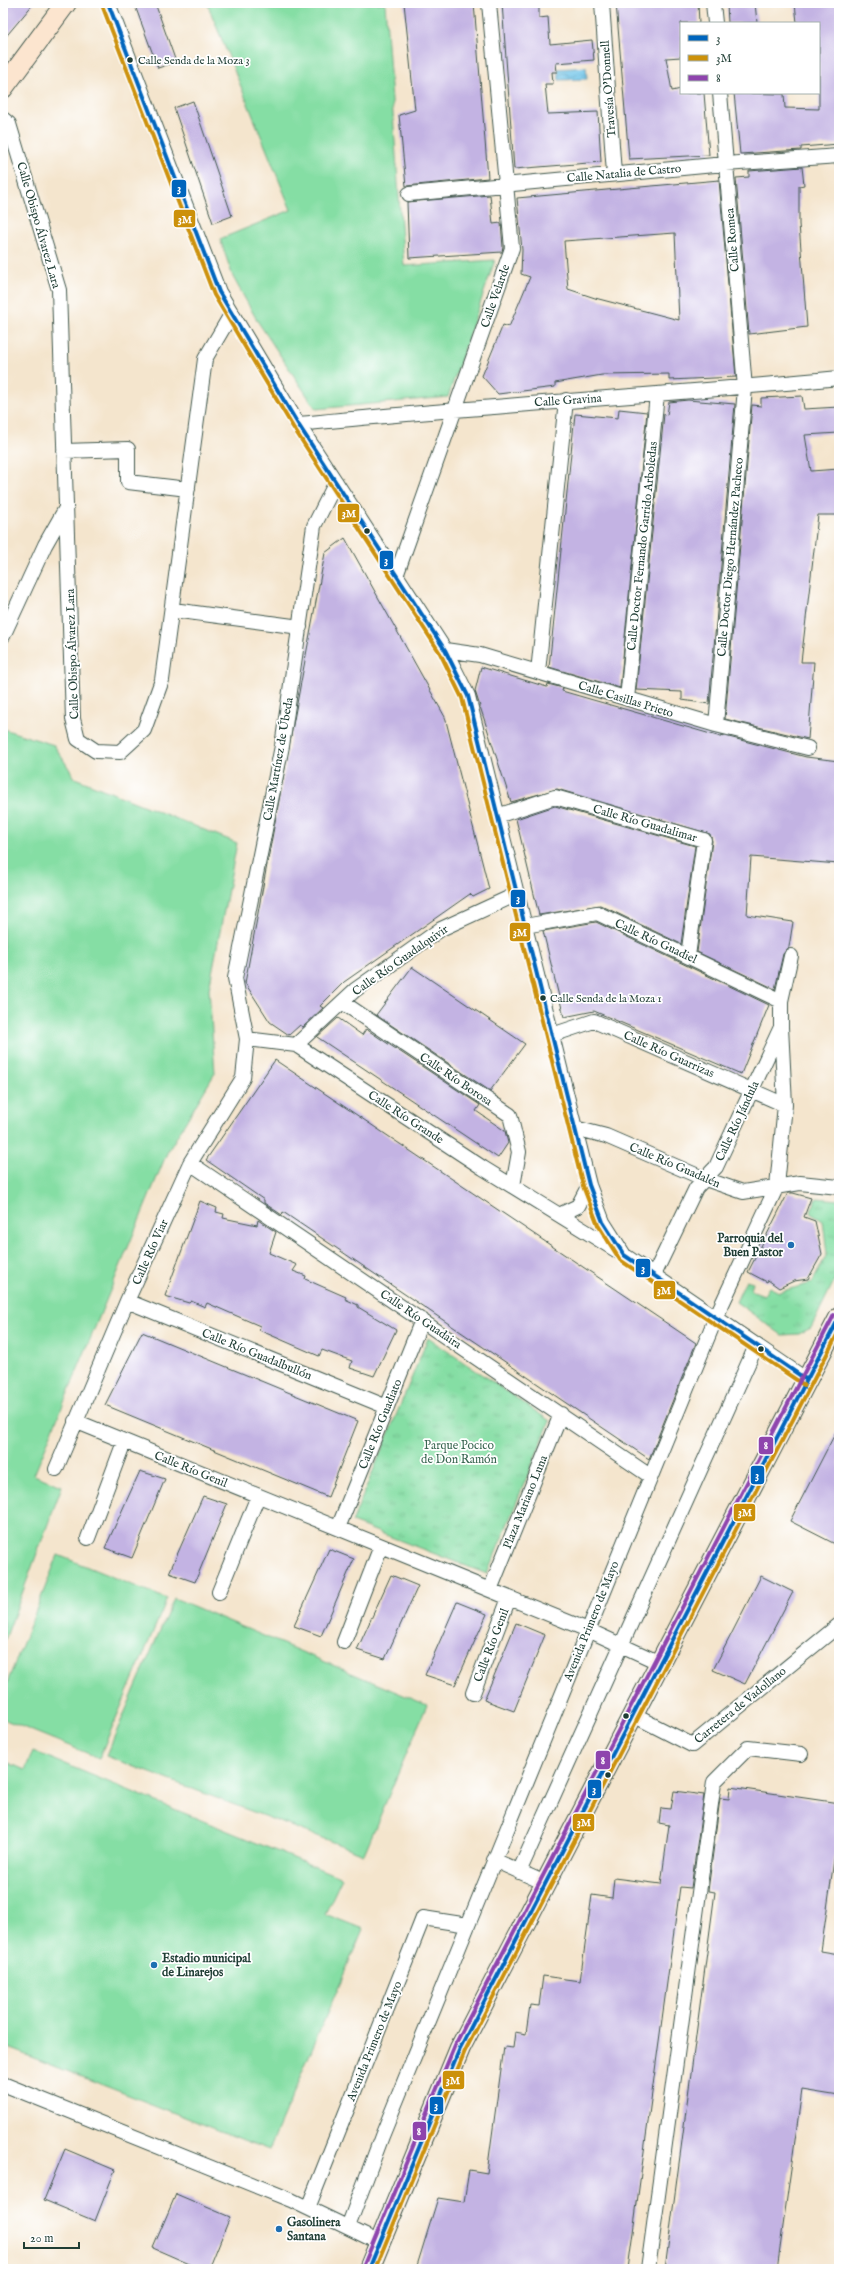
<svg xmlns="http://www.w3.org/2000/svg" width="842" height="2272" font-family="'IM FELL English',serif">
<style>
.grass{fill:#85dea4;stroke:#528e6c}
.park{fill:url(#park-tufts);stroke:#528e6c}
.water{fill:url(#water-waves);stroke:#45808e}
.building{fill:#c3b3e3;fill-rule:evenodd}
.lines{fill:none;stroke-linecap:round;stroke-linejoin:round}
.street-casing{stroke:#3f564b;stroke-width:16}
.secondary-casing{stroke:#3f564b;stroke-width:22}
.street{stroke:#fff;stroke-width:14}
.secondary{stroke:#fce5cf;stroke-width:20}
.bus-1-casing{stroke:#fff;stroke-width:7}
.bus-2-casing{stroke:#fff;stroke-width:7}
.bus-3-casing{stroke:#fff;stroke-width:7}
.bus-1{stroke:#0065bd;stroke-width:4}
.bus-2{stroke:#cc910a;stroke-width:4}
.bus-3{stroke:#8e44ad;stroke-width:4}
.bus-dot{fill:#1f3d34;stroke:#fff;stroke-width:1.5}
.poi-dot{fill:#1f6fb2;stroke:#fff;stroke-width:1.5}
.labels{text-anchor:middle;stroke-width:3.5;stroke-linejoin:round;paint-order:stroke}
.bus-label{font-size:11px;fill:#1f3d34;stroke:#fff;text-anchor:start}
.street-label{font-size:12px;fill:#1f3d34;stroke:#fff}
.poi-label{font-size:12px;font-weight:bold;fill:#1f3d34;stroke:#fff;text-anchor:start}
.park-label{font-size:12px;fill:#386550;stroke:#fff}
.line-badge{stroke:#fff;stroke-width:1.5}
.badge-label{font-size:11px;text-anchor:middle;font-weight:bold;fill:#fff}
</style>
<defs>
<pattern id="park-tufts" width="24" height="20" patternUnits="userSpaceOnUse"><rect width="24" height="20" fill="#85dea4"/><path d="M3 7l-1-3M5 7V3M7 7l1-3M15 17l-1-3M17 17v-4M19 17l1-3" fill="none" stroke="#72bf8e"/></pattern>
<pattern id="water-waves" width="16" height="10" patternUnits="userSpaceOnUse"><rect width="16" height="10" fill="#6bc2e8"/><path d="M0 5q4-4 8 0t8 0" fill="none" stroke="#579fbd"/></pattern>
</defs>
<rect width="100%" height="100%" fill="#fff"/>
<filter id="ink" filterUnits="userSpaceOnUse"><feTurbulence type="fractalNoise" baseFrequency=".025" numOctaves="2"/><feDisplacementMap in="SourceGraphic" scale="8" xChannelSelector="R" yChannelSelector="G"/><feConvolveMatrix kernelMatrix="1 2 1 2 8 2 1 2 1" color-interpolation-filters="sRGB"/></filter>
<filter id="wash" filterUnits="userSpaceOnUse"><feTurbulence type="fractalNoise" baseFrequency=".012" numOctaves="4" result="noise"/><feDisplacementMap in="SourceGraphic" scale="16" xChannelSelector="R" yChannelSelector="G"/><feGaussianBlur stdDeviation="0.9" result="paint"/><feColorMatrix in="noise" values="0 0 0 0 0 0 0 0 0 0 0 0 0 0 0 0 0 1.4 0 .05"/><feComposite in="paint" operator="in"/></filter>
<g filter="url(#wash)">
<rect width="100%" height="100%" fill="#f4e5cd"/>
<path class="grass" d="M207,3H385L404,266L495,260L448,397L316,409L258,322L233,277L220,239L291,210Z
M3,729L54,745L75,778L237,843L209,989L215,1073L167,1153L34,1475L62,1486L3,1645Z
M58,1555L167,1599L99,1758L3,1719V1693Z
M174,1598L427,1705L364,1854L106,1756Z
M33,1751L342,1878L325,1914L363,1929L269,2150L3,2046V1764L4,1761L25,1770Z"/>
<path class="park" d="M817,1198L839,1200V1271L811,1328L799,1334L782,1335L736,1302L746,1280L753,1282L751,1290L764,1295L769,1287L779,1292L812,1283L827,1254L823,1221L810,1213Z
M428,1338L550,1421L487,1574L352,1522Z"/>
<path class="water" d="M586,67L587,79L559,80L558,69Z"/>
<g id="blocks">
<path class="building" d="M3,3H34L3,40Z
M134,3H155L176,62L158,68Z
M404,3H474L488,178L406,186L399,115L415,110Z
M502,3H539V18L548,17L550,44L592,40L594,60L556,63L557,72H552L553,84H545L548,114L598,112L601,162L514,169Z
M616,3H698L699,23H681V57L666,58L672,91L681,89V93H704L709,155L629,159Z
M727,3H755L757,23H728Z
M795,3H839V144L801,147V150L740,154L734,93L784,94L785,108L819,109V23H797Z
M193,101L232,216L213,223L174,108Z
M802,167L804,185L799,186V224L807,327L749,334L736,178L749,177V171Z
M719,180L736,377L669,380V374L602,375L555,383V387L498,394L482,376L503,325L509,327L530,277L521,274L522,250L517,198ZM675,233L679,320L595,298L568,289L564,241Z
M490,195L493,224L501,223L503,247L502,252L409,258L407,202Z
M802,396L804,409L839,407V433L805,435L811,471L839,469V515H818L801,662H814L808,739L725,719L752,405L761,406V398Z
M688,400L735,404L709,704L682,700V692L636,690L664,414L667,415L669,402Z
M619,409L647,412L620,688L549,667L575,414L618,418Z
M345,538L445,717L489,889L473,897L470,894L344,982L320,1006L323,1008L303,1027L300,1025L289,1035L270,1022L245,983L325,553Z
M481,667L547,687L548,684L563,688L562,691L721,737V735L806,757L839,761V864L751,857L747,915L793,922L789,947L783,954L775,989L697,952L712,841L710,834L557,789L511,802L475,691Z
M555,806L695,846L681,944L600,905L539,915L516,819Z
M596,922L769,1005L741,1074L594,1011L564,1017L543,931Z
M412,967L525,1044L490,1091L376,1015Z
M338,1018L362,1035L366,1029L480,1105L476,1111L505,1131L508,1143L498,1158L317,1037Z
M275,1060L696,1343L649,1459L283,1212L282,1215L264,1203V1200L206,1160Z
M788,1193H793L811,1198L804,1217L815,1221L822,1254L808,1279L794,1281L779,1288L768,1280L767,1282L748,1272Z
M200,1201L217,1208L216,1212L224,1214L223,1218L257,1225L258,1220L276,1232L269,1253L297,1265L293,1271L306,1276L305,1279L346,1297L345,1299L358,1305V1307L396,1330L374,1376L350,1368L352,1361L322,1350L319,1356L259,1330L260,1326L207,1303L205,1307L191,1301L189,1303L165,1296Z
M142,1332L358,1421L328,1497L105,1405Z
M839,1426V1546L790,1521Z
M140,1471L165,1479L132,1558L105,1548Z
M203,1496L227,1504L195,1582L169,1573Z
M329,1549L354,1559L321,1636L294,1626Z
M391,1575L418,1586L385,1659L357,1650Z
M761,1576L793,1592L745,1684L713,1670Z
M457,1602L487,1614L455,1685L425,1675Z
M516,1623L545,1635L514,1711L484,1700Z
M730,1787L839,1803V1825L821,1951L839,1954V2096L802,2090L777,2269H665L715,1892L708,1891L720,1798L729,1799Z
M674,1791L704,1795L691,1888L680,1887L628,2269H416L438,2198L464,2202L469,2170L487,2173L504,2047L513,2048L515,2032L526,2034L530,2005L539,2006L543,1976L580,1981L592,1895L612,1898L614,1878L661,1884L669,1825L659,1823L661,1808L671,1809Z
M65,2149L115,2170L95,2221L44,2200Z
M176,2194L230,2217L209,2269H201L153,2248Z"/>
</g>
</g>
<g filter="url(#ink)">
<use href="#blocks" fill-opacity="0" stroke="#3f564b" stroke-width="1"/>
<g class="lines">
<defs>
<path id="street" d="M108,3L219,292L298,424L445,650L468,696L589,1185L603,1222L624,1255
M602,3L614,174
M713,3L715,23
M3,119L9,124L59,290L73,719L78,739L96,751L120,752L144,730L162,680L205,359L232,313
M409,194L725,164L839,156
M298,424C478,406 659,396 839,378
M64,451L128,449V482L188,489
M396,576L512,248L489,3
M173,610L300,627
M3,636L45,545L66,508
M445,650L480,655L716,725L808,748
M538,672L566,400
M627,699L657,394
M716,725L745,388L720,93
M497,816L555,797L704,840L688,956
M525,926L597,913L781,1001
M342,1002L510,1115L519,1152L513,1186
M552,1035L594,1021L785,1105
M247,1039L296,1045L483,1168L624,1255L807,1380
M296,1045L355,990L441,929L517,894
M575,1128L606,1136L705,1179L743,1192L800,1183L839,1187
M190,1163L650,1476
M559,1215L578,1206L589,1185
M654,1275L696,1188L716,1167L781,1027V1001L791,956
M127,1301L387,1407
M75,1421L588,1630L660,1663
M56,1469L127,1301L190,1163L243,1078L247,1039L235,978L282,746L314,526L336,482
M338,1528L422,1320
M88,1538L124,1442
M490,1590L561,1414
M219,1592L258,1496
M344,1642L381,1546
M473,1693L509,1598
M633,1715L692,1745L839,1625
M494,1860L545,1883
M519,1872L756,1346
M3,2084L291,2200L380,2243
M308,2208L423,1918L468,1925
M348,2227L382,2136L716,1317L777,1186L785,1105L781,1027
M648,2269L714,1782L748,1748L801,1754"/>
<path id="secondary" d="M3,88L66,3
M369,2269L460,2048L839,1318"/>
</defs>
<use href="#street" class="street-casing"/>
<use href="#secondary" class="secondary-casing"/>
<use href="#street" class="street"/>
<use href="#secondary" class="secondary"/>
<defs>
<path id="bus-1" d="M108,3L219,292L298,424L445,650L468,696L589,1185L603,1222L624,1255L807,1380
M369,2269L460,2048L839,1318"/>
<path id="bus-2" d="M102,5L214,295L293,427L440,653L462,698L583,1186L598,1225L620,1260L804,1385
M375,2269L465,2051L839,1331"/>
<path id="bus-3" d="M363,2267L455,2045L834,1315"/>
</defs>
<use href="#bus-1" class="bus-1-casing"/>
<use href="#bus-2" class="bus-2-casing"/>
<use href="#bus-3" class="bus-3-casing"/>
<use href="#bus-1" class="bus-1"/>
<use href="#bus-2" class="bus-2"/>
<use href="#bus-3" class="bus-3"/>
</g>
</g>
<g class="bus-dot">
<circle cx="130" cy="60" r="3.5"/>
<circle cx="367" cy="531" r="3.5"/>
<circle cx="543" cy="998" r="3.5"/>
<circle cx="761" cy="1349" r="3.5"/>
<circle cx="626" cy="1716" r="3.5"/>
<circle cx="608" cy="1775" r="3.5"/>
</g>
<g class="poi-dot">
<circle cx="791" cy="1245" r="4"/>
<circle cx="154" cy="1965" r="4"/>
<circle cx="279" cy="2229" r="4"/>
</g>
<g class="labels">
<g class="bus-label">
<text x="138" y="64">Calle Senda de la Moza 3</text>
<text x="550" y="1002">Calle Senda de la Moza 1</text>
</g>
<g class="street-label">
<text transform="translate(608 89) rotate(-94)" y="4">Travesía O'Donnell</text>
<text transform="translate(624 173) rotate(-5)" y="4">Calle Natalia de Castro</text>
<text transform="translate(39 225) rotate(74)" y="4">Calle Obispo Álvarez Lara</text>
<text transform="translate(732 240) rotate(-95)" y="4">Calle Romea</text>
<text transform="translate(495 296) rotate(-71)" y="4">Calle Velarde</text>
<text transform="translate(568 400) rotate(-4)" y="4">Calle Gravina</text>
<text transform="translate(642 546) rotate(-84)" y="4">Calle Doctor Fernando Garrido Arboledas</text>
<text transform="translate(730 557) rotate(-85)" y="4">Calle Doctor Diego Hernández Pacheco</text>
<text transform="translate(72 654) rotate(-92)" y="4">Calle Obispo Álvarez Lara</text>
<text transform="translate(626 699) rotate(17)" y="4">Calle Casillas Prieto</text>
<text transform="translate(278 759) rotate(-80)" y="4">Calle Martínez de Úbeda</text>
<text transform="translate(645 823) rotate(16)" y="4">Calle Río Guadalimar</text>
<text transform="translate(656 941) rotate(25)" y="4">Calle Río Guadiel</text>
<text transform="translate(400 960) rotate(-35)" y="4">Calle Río Guadalquivir</text>
<text transform="translate(669 1054) rotate(24)" y="4">Calle Río Guarrizas</text>
<text transform="translate(456 1079) rotate(34)" y="4">Calle Río Borosa</text>
<text transform="translate(406 1117) rotate(33)" y="4">Calle Río Grande</text>
<text transform="translate(737 1121) rotate(-65)" y="4">Calle Río Jándula</text>
<text transform="translate(675 1165) rotate(23)" y="4">Calle Río Guadalén</text>
<text transform="translate(150 1252) rotate(-66)" y="4">Calle Río Viar</text>
<text transform="translate(421 1319) rotate(34)" y="4">Calle Río Guadaira</text>
<text transform="translate(257 1354) rotate(22)" y="4">Calle Río Guadalbullón</text>
<text transform="translate(380 1424) rotate(-68)" y="4">Calle Río Guadiato</text>
<text transform="translate(191 1469) rotate(22)" y="4">Calle Río Genil</text>
<text transform="translate(525 1502) rotate(-68)" y="4">Plaza Mariano Luna</text>
<text transform="translate(591 1621) rotate(-68)" y="4">Avenida Primero de Mayo</text>
<text transform="translate(491 1645) rotate(-69)" y="4">Calle Río Genil</text>
<text transform="translate(740 1705) rotate(-39)" y="4">Carretera de Vadollano</text>
<text transform="translate(374 2041) rotate(-68)" y="4">Avenida Primero de Mayo</text>
</g>
<g class="poi-label">
<text x="783" y="1242" text-anchor="end">Parroquia del<tspan x="783" dy="14">Buen Pastor</tspan></text>
<text x="162" y="1962">Estadio municipal<tspan x="162" dy="14">de Linarejos</tspan></text>
<text x="287" y="2226">Gasolinera<tspan x="287" dy="14">Santana</tspan></text>
</g>
<g class="park-label">
<text x="459" y="1449">Parque Pocico<tspan x="459" dy="14">de Don Ramón</tspan></text>
</g>
</g>
<g class="line-badge">
<rect x="171" y="179" width="16" height="19" rx="4" fill="#0065bd"/>
<rect x="173" y="209" width="23" height="19" rx="4" fill="#cc910a"/>
<rect x="337" y="503" width="23" height="20" rx="4" fill="#cc910a"/>
<rect x="379" y="550" width="15" height="20" rx="4" fill="#0065bd"/>
<rect x="510" y="889" width="16" height="19" rx="4" fill="#0065bd"/>
<rect x="509" y="922" width="22" height="20" rx="4" fill="#cc910a"/>
<rect x="635" y="1258" width="16" height="20" rx="4" fill="#0065bd"/>
<rect x="653" y="1280" width="23" height="20" rx="4" fill="#cc910a"/>
<rect x="758" y="1436" width="16" height="19" rx="4" fill="#8e44ad"/>
<rect x="750" y="1465" width="15" height="20" rx="4" fill="#0065bd"/>
<rect x="733" y="1503" width="23" height="19" rx="4" fill="#cc910a"/>
<rect x="595" y="1750" width="16" height="20" rx="4" fill="#8e44ad"/>
<rect x="587" y="1779" width="15" height="20" rx="4" fill="#0065bd"/>
<rect x="572" y="1813" width="23" height="19" rx="4" fill="#cc910a"/>
<rect x="442" y="2070" width="23" height="20" rx="4" fill="#cc910a"/>
<rect x="429" y="2096" width="15" height="19" rx="4" fill="#0065bd"/>
<rect x="412" y="2121" width="15" height="20" rx="4" fill="#8e44ad"/>
</g>
<g class="badge-label">
<text x="179" y="192">3</text>
<text x="185" y="223">3M</text>
<text x="349" y="517">3M</text>
<text x="386" y="564">3</text>
<text x="518" y="902">3</text>
<text x="520" y="936">3M</text>
<text x="643" y="1272">3</text>
<text x="664" y="1294">3M</text>
<text x="766" y="1449">8</text>
<text x="757" y="1479">3</text>
<text x="745" y="1516">3M</text>
<text x="603" y="1764">8</text>
<text x="594" y="1793">3</text>
<text x="584" y="1826">3M</text>
<text x="453" y="2084">3M</text>
<text x="436" y="2109">3</text>
<text x="419" y="2135">8</text>
</g>
<rect width="842" height="2272" fill="none" stroke="#fff" stroke-width="16"/>
<rect x="680" y="22" width="140" height="72" fill="#ffffff" stroke="#a5b1ae"/>
<rect x="688" y="35" width="20" height="6" fill="#0065bd" stroke="#a5b1ae"/>
<text x="716" y="42" font-size="12" fill="#1f3d34">3</text>
<rect x="688" y="55" width="20" height="6" fill="#cc910a" stroke="#a5b1ae"/>
<text x="716" y="62" font-size="12" fill="#1f3d34">3M</text>
<rect x="688" y="75" width="20" height="6" fill="#8e44ad" stroke="#a5b1ae"/>
<text x="716" y="82" font-size="12" fill="#1f3d34">8</text>
<path d="M24 2242v6h55v-6" fill="none" stroke="#1f3d34" stroke-width="2"/>
<text x="30" y="2242" font-size="12" fill="#1f3d34" stroke="#ffffff" stroke-width="3" paint-order="stroke">20 m</text>
</svg>
